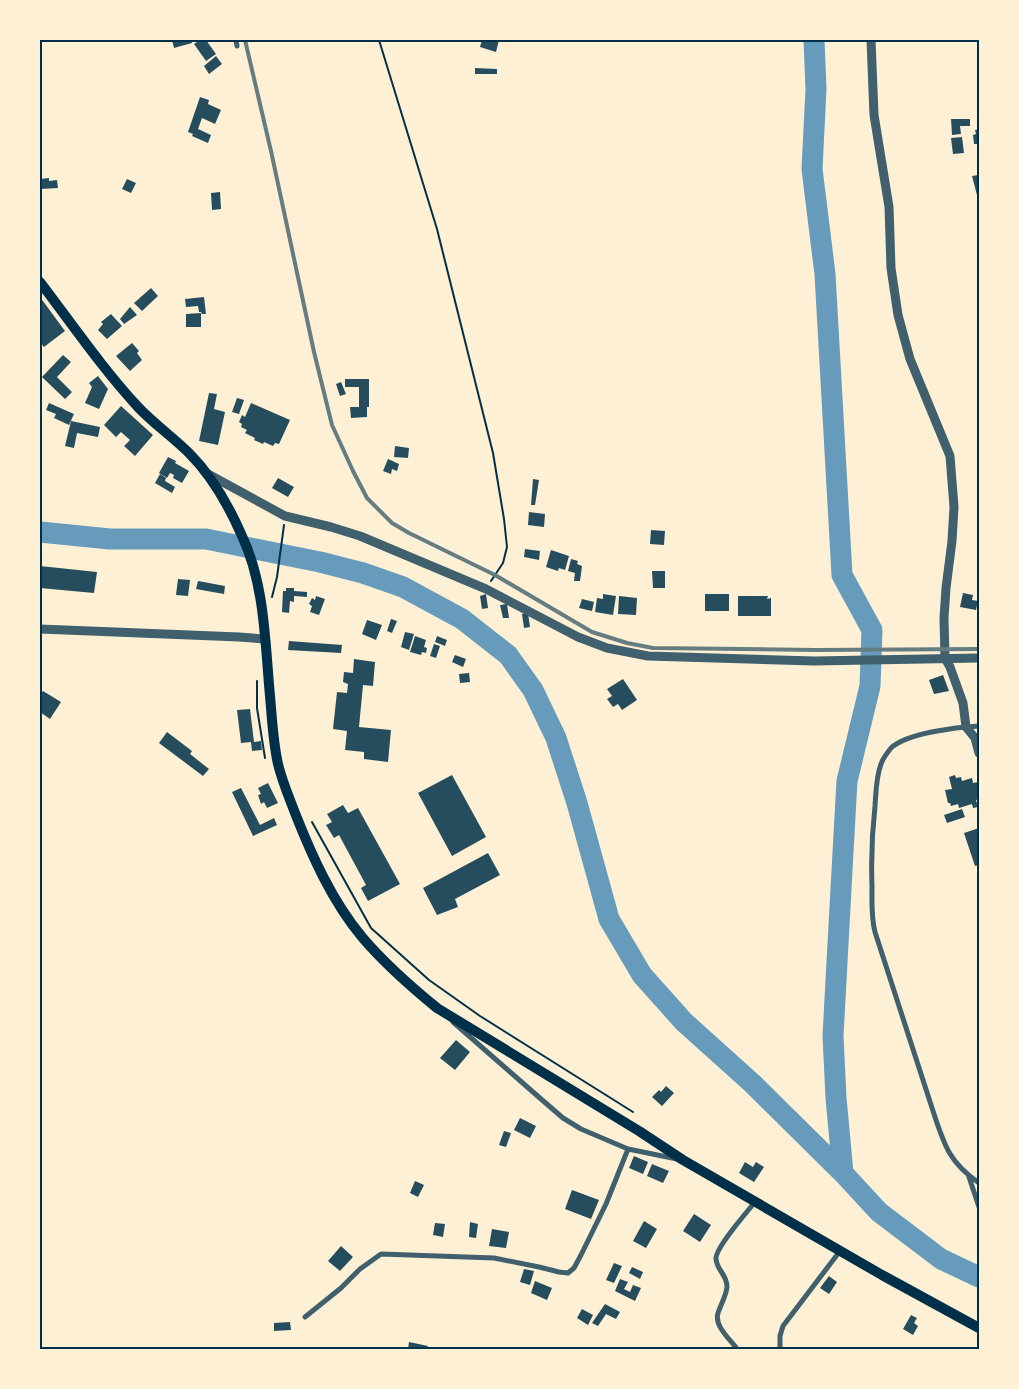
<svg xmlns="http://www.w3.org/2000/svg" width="1019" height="1389" font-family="Bitter,serif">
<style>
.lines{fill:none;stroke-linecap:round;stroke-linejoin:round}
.river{stroke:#669bbc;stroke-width:21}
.building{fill:#264d5e}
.path{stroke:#003049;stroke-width:2}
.minor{stroke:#3f606c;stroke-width:5}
.tertiary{stroke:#3f606c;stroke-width:9}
.secondary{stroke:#003049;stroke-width:10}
.rail{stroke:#657d81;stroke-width:4}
.neatline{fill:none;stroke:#003049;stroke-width:2}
</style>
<rect width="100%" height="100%" fill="#fdf0d5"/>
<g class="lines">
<path class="river" d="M814,40L816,89L812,169L825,274L842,575L872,630L870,686L847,781L843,852L833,1036L836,1098L843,1173L879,1212L941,1259L979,1277
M40,532L110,539H206L320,562L363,573L403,587L462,619L508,655L533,690L556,738L577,803L609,919L642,975L684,1022L753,1084L843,1173"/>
</g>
<path class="building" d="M172,40H191L192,43L174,48Z
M200,40H206L216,54L206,61L194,44Z
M482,40H499L496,52L480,47Z
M216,56L222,64L209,74L204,66Z
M475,68L497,69V74H475Z
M200,97L209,100L208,104L221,110L215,124L202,118L198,129L211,135L208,143L192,136L193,134L188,132Z
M951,119H970V126H960L961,134L952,135Z
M979,129V151H977V144H974L973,135L976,134L975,130Z
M962,137L964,153L953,154L951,138Z
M978,175L979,177L978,199L972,176Z
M49,178V181L57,180L58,188L41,189L40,179Z
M127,179L136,183L131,193L122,189Z
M220,192L221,209L212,210L211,193Z
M151,288L158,296L142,311L134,303Z
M40,297L65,331L44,347L40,342Z
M204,297L206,314H202L201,312H199L198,306L186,307L185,299Z
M130,307L137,315L124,324L120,319Z
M201,313V327H186V314Z
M111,314L122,326L107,339L98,330L103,324L101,322Z
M132,343L139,351L137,353L142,360L130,371L116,356Z
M63,355L71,362L57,377L72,392L65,399L42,377Z
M98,376L108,389L99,409L85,403L92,387L89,383Z
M345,379H369V407H367V417L351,418L350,407H359V387H345Z
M341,382L346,394L340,396L336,384Z
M209,393L217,394L214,409L225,412L218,445L199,441Z
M237,398L244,400L239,414L232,412Z
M49,403L74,414L69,425L54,418L56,414L46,410Z
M251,403L290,420L279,444L275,443L273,446L264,442L263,444L254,440L255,438L245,433L247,430L241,427L242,424L239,422L242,415L245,417Z
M121,406L153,435L135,456L124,446L130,440L121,432L116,437L104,425Z
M71,421L100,427L98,437L77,433L74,448L65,446Z
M395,446L409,448L408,458L394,457Z
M168,457L176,461L175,463L189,471L182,483L173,478L174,475L170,473L167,478L159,473Z
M388,459L399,464L397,471L392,469L391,474L383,471Z
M160,474L166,478L165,481L175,487L172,493L155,483Z
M278,478L294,487L288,497L272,488Z
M533,479L539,480L535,505H531Z
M529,512L545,514L544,527L528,525Z
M651,530L665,531L664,545L650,544Z
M525,549L540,551L539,560L524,557Z
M551,550L569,556L565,570L559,568L558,571L546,567Z
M571,559L578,561L577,564L582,566L580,581H574L575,573L568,571Z
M40,566L97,572L94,593L40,588Z
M652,571H665V588H653Z
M178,579L190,580L188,596L176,595Z
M198,581L225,586L224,594L196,589Z
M286,588H294V591L307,592V597L294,596V602L290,601L289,613L282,612L283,591H286Z
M963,593L973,595L972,600L978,601L976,610L960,607Z
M486,594L488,608L482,609L480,596Z
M603,594L616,596L613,615L595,612L597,598L603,599Z
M705,594H729V611H705Z
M316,596L325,599L319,615L310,612L312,606L309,604L312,598L315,600Z
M619,596L637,598L636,615L618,614Z
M738,596H768L767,599L771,598V616H738Z
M582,599L594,602L592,611L579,608Z
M507,604L509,618H503L500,605Z
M528,613L530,627L524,628L522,614Z
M391,619L397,621L392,633L387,631Z
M367,620L382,625L376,640L362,634Z
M405,632L414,634L409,650L401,647Z
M415,636L426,640L424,647L427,648L426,653L422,652L421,655L410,652Z
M437,636L447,640L445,646L435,642Z
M289,641L342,645L341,653L288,650Z
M434,644L440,646L436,658L430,656Z
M455,655L466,659L463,667L452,662Z
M354,659L375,662L373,686L363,685L359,727L391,730L388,762L364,759V752L345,750L347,731L333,729L337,692L347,693L348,684L343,682L344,672L353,673Z
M469,673L470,682L460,683L459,674Z
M943,675L949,691L934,694L929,680Z
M623,679L637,700L622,710L618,704L613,707L607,699L612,696L607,689Z
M43,691L61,702L50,719L40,712V695Z
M250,709L254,742L261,741L262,750L252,751L251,742L241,743L237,710Z
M167,732L192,751L190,754L209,769L203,776L159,743Z
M452,775L486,837L452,856L418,793Z
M955,775L956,778L961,777L962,781L972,778L973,783L979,782V799L976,800L978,807L973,808L972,804L959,808L958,804L951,806L950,803H948L945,790L952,789L949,777Z
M268,783L278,803L267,808L264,802L261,804L258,795L261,794L258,788Z
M241,788L260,825L274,818L277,825L253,836L232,792Z
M343,805L348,813L358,808L400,884L368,901L361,888L366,885L339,835L334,838L326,825L332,822L327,814Z
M962,809L965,817L947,823L944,815Z
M979,828V865L975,866L964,833Z
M488,853L500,875L455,899L458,907L437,915L423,888Z
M456,1040L470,1052L455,1070L440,1058Z
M666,1086L674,1093L662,1106L652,1097L659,1090L661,1092Z
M520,1118L536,1126L530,1138L514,1130Z
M504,1131L511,1133L506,1147L499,1145Z
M634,1156L648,1162L643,1174L629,1168Z
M745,1162L753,1167L756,1162L764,1167L754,1182L739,1173Z
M652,1164L669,1171L663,1183L647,1176Z
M415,1181L424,1185L418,1197L410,1193Z
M572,1190L599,1200L591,1219L565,1209Z
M694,1214L711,1225L700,1242L683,1231Z
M644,1221L657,1229L646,1248L633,1241Z
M470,1222L478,1224L476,1238L469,1237Z
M435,1223L445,1224L443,1237L433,1235Z
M492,1229L509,1232L506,1248L489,1246Z
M341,1246L353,1257L340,1271L328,1261Z
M614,1263L622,1266L614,1283L606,1280Z
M632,1267L643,1272L640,1279L629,1273Z
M524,1269L534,1271L530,1285L520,1282Z
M829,1276L837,1282L829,1294L820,1288Z
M620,1279L628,1282L624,1289L630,1292L633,1285L641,1288L635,1301L615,1291Z
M535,1281L552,1288L547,1300L531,1293Z
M605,1304L620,1312L616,1319L606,1314L598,1326L592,1323Z
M582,1309L593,1315L588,1325L577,1318Z
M911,1315L917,1318L914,1323L918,1326L913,1335L903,1329Z
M290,1322L291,1330L274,1331V1323Z
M409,1342L428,1346L427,1349H408Z"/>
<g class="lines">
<path class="path" d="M379,40L437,229L493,453L504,519L507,547L503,563L491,581
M272,597L277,577L284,525
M257,681V708L265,758
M312,822L371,928L429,980L480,1016L633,1112"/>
<path class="minor" d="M236,40L237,46
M979,726C957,727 907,733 891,748C887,753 883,758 881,764C876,777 876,792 875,806C872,833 871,859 872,886C872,902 871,917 875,932L934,1114C945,1147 950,1163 979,1183
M453,1022L541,1099L563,1118L581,1129L628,1149L677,1159
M969,1177L979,1207
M305,1317L341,1288L360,1269L381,1254L494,1258L539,1267L559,1272L568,1273L574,1268L581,1255L606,1204L628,1149
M737,1349C730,1339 714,1326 718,1313C721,1304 726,1296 727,1287C727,1274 717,1271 716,1259C715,1248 747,1212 755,1202
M780,1349V1336L783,1326L840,1251"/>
<path class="tertiary" d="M871,40L874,115L889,207L891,268L898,315L910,359L950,456L954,507L952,541L946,588L944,618L945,658L950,667L963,703L966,727L975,738L979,753
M208,474L285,516L331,527L360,536L486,589L578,637L607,648L648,656L814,661L979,658
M40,629L239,637L265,639"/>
<path class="secondary" d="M40,282C72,324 102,368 138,407C154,424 173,437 189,453C212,476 229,506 242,536C265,585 265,643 270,696C272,718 273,742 278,764C282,781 289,797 295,813C312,856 332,901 362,937C384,963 410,986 437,1008L639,1131L683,1160L882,1275L979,1328"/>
<path class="rail" d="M245,40L271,151L314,352L332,425L353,471L367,498L392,523L409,533L495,575L592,632L627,643L653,648L816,650L979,649"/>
</g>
<rect width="1019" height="1389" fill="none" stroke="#fdf0d5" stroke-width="82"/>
<rect x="41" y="41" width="937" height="1307" class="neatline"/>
</svg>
